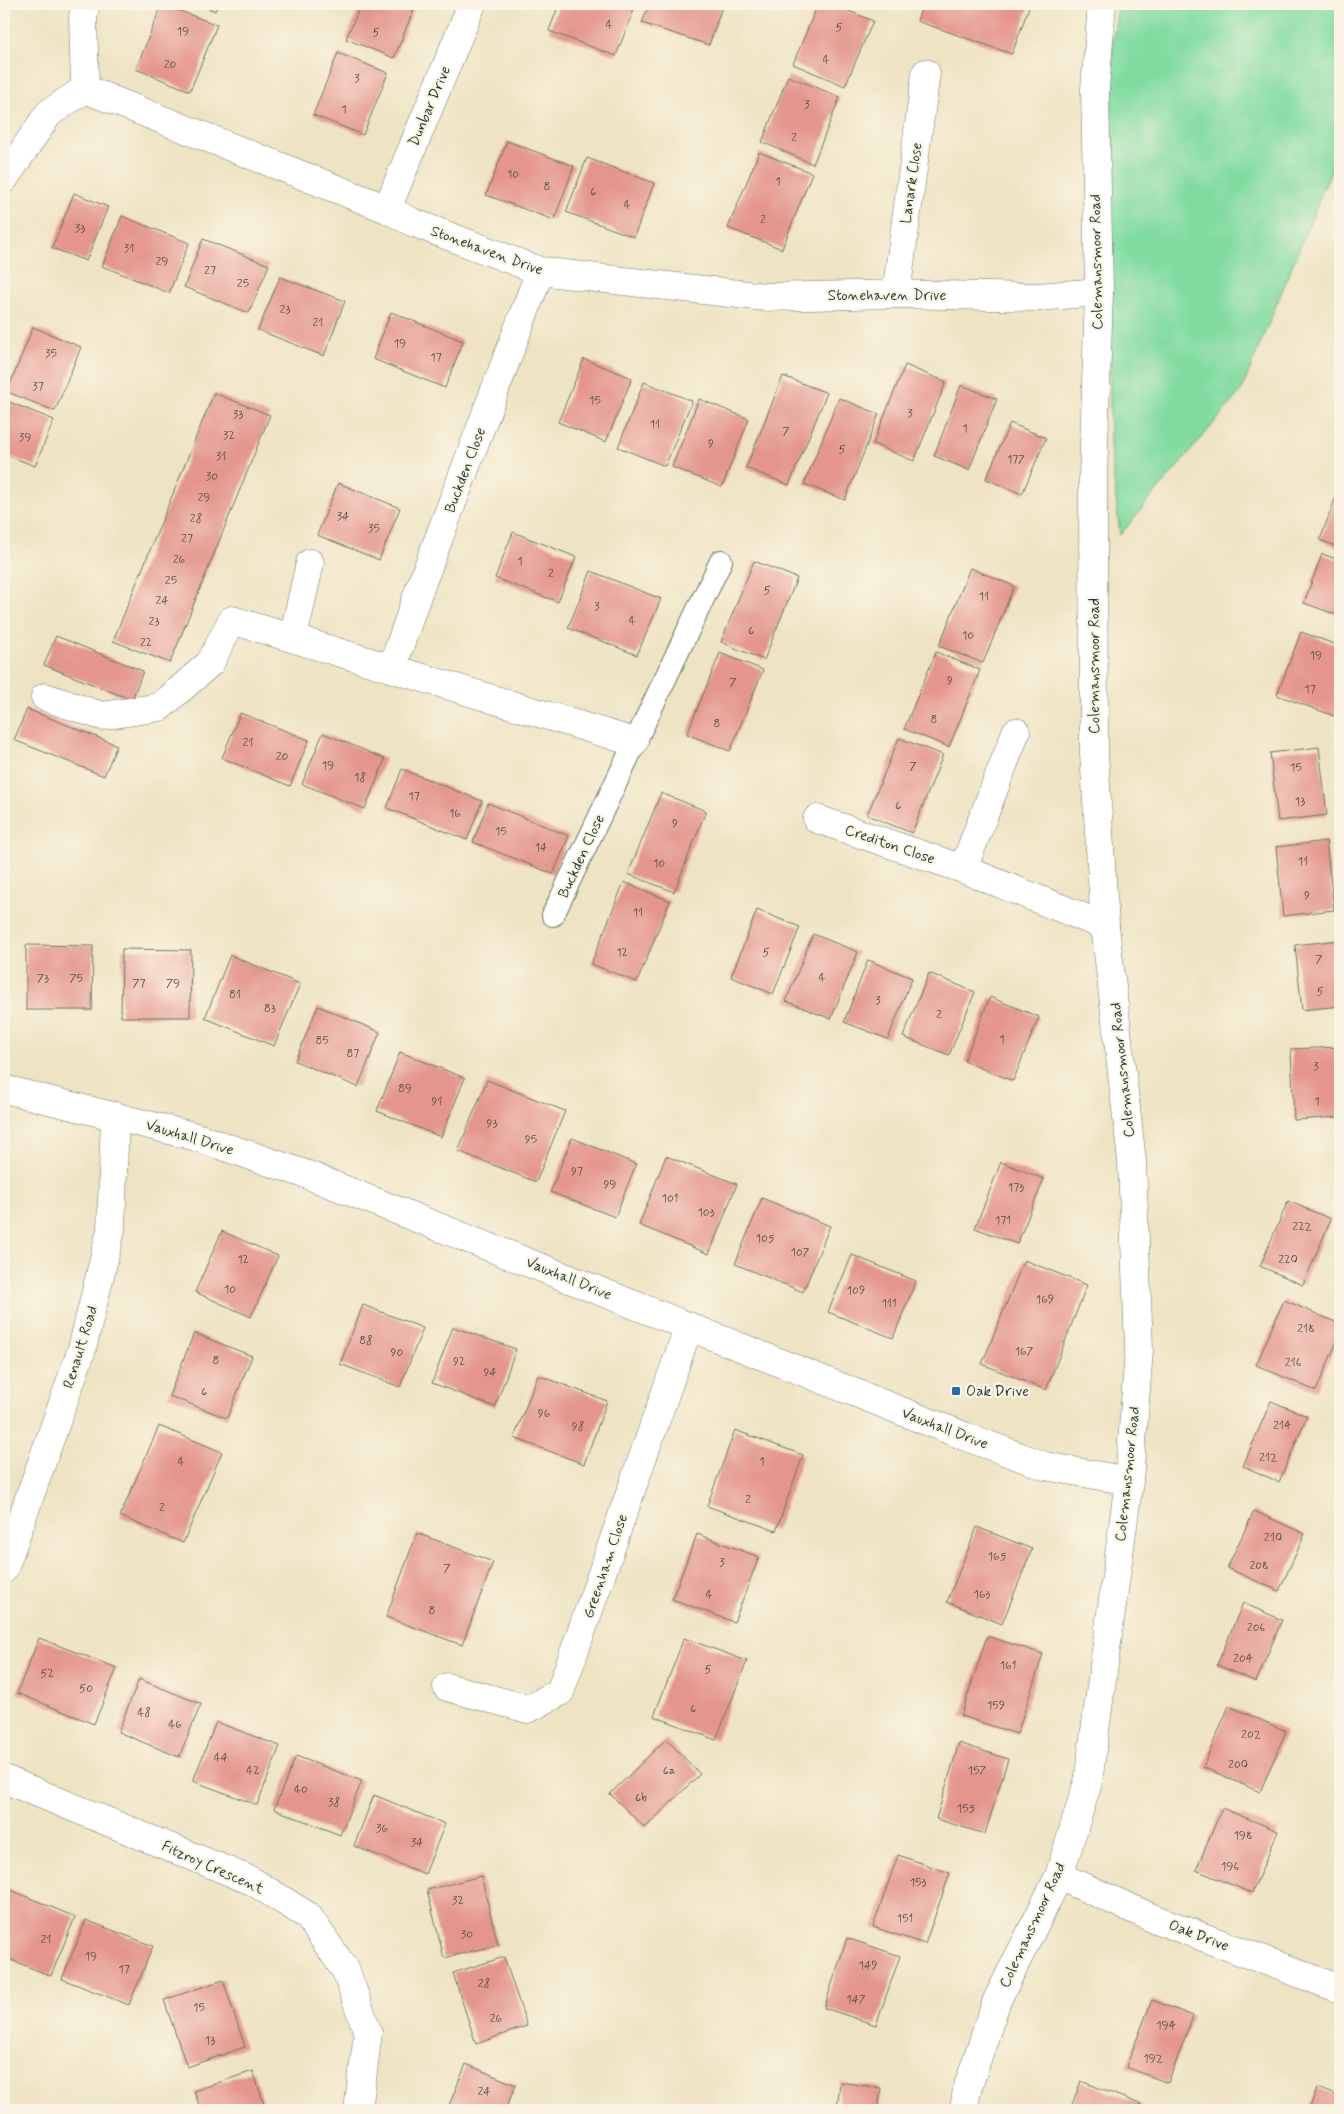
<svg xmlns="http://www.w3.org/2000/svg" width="1344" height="2114" font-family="Mynerve,sans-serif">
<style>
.green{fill:#81dba1;stroke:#508c6a}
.building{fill:#e4968d}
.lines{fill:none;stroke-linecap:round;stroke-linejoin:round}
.service-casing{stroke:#677766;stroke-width:24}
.minor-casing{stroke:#677766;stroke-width:29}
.tertiary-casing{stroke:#677766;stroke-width:29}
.service{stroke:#fff;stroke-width:22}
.minor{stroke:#fff;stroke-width:28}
.tertiary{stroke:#fff;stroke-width:28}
.poi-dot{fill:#1f6fb2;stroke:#fcf5e5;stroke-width:2}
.labels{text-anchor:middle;stroke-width:4.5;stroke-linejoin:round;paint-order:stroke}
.number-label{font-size:12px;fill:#50534a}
.street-label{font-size:15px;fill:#1f3d34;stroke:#fcf5e5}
.poi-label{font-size:15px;fill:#1f3d34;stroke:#fcf5e5;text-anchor:start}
</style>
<rect width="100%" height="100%" fill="#fcf5e5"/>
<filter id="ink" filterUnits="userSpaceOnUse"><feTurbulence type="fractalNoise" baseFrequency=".02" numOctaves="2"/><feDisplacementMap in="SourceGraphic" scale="10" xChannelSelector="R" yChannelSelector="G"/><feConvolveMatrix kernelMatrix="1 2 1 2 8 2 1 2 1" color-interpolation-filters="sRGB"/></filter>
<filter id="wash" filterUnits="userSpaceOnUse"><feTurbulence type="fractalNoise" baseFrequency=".0096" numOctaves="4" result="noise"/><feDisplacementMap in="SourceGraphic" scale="20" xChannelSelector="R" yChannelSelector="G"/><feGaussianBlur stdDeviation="1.12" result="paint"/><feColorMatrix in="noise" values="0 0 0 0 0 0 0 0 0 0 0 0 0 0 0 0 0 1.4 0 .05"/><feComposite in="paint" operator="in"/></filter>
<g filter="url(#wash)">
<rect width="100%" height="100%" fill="#eee3c2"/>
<path class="green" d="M1118,4H1340V149L1241,391L1120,535L1110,445L1109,190L1113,41Z"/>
<g id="blocks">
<path class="building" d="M4,4H11L4,22Z
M162,4L217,25L190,91L136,69Z
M198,4H218L215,11Z
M361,4H416L394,58L346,39Z
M559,4H636L616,56L549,31Z
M649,4H723L709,45L642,23Z
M818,4H832L873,21L845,86L793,64Z
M923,4H1030L1012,54L917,21Z
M338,53L388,73L363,135L313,115Z
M788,76L840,97L813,164L762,142Z
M507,141L574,166L554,220L486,195Z
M759,152L812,173L782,249L728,228Z
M587,158L654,183L634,237L566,212Z
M74,193L108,207L86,261L52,248Z
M122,216L189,243L169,293L102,266Z
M203,239L269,265L249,313L184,287Z
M280,277L345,301L324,356L258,330Z
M391,312L463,341L445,388L373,359Z
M33,327L81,347L55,411L7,392Z
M584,359L632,378L606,442L558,422Z
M905,365L946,382L914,461L873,444Z
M783,376L827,393L789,485L746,468Z
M644,382L692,401L665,466L618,447Z
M961,385L997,399L969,470L934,456Z
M214,393L270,415L170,663L113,641Z
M839,398L879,414L845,500L804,484Z
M699,399L749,419L722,487L672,467Z
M7,401L54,420L35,466L4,454V410Z
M1010,423L1046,438L1022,494L986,479Z
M338,483L400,508L379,560L317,535Z
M1338,491L1340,492V548L1320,540Z
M513,532L576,557L558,602L495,578Z
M1322,554L1340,560V616L1304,603Z
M754,561L797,578L764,660L721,642Z
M970,568L1014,586L983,663L939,646Z
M591,571L661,599L637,655L568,628Z
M1301,632L1340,646V698L1334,716L1277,695Z
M56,636L143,671L132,700L44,665Z
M936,652L980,670L949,747L904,729Z
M720,653L763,670L730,751L687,734Z
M27,709L117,745L104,776L14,740Z
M240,713L309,740L290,786L222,758Z
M323,733L385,759L365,809L302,784Z
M899,738L943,755L912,833L867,815Z
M1319,747L1327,815L1278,821L1270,753Z
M402,769L482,801L467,840L387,808Z
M661,793L706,811L674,892L628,874Z
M488,803L569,836L553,874L473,842Z
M1326,841L1334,910L1283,916L1276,847Z
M624,882L670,901L637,982L591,964Z
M757,910L800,927L773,994L731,977Z
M813,934L858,952L831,1019L786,1001Z
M1340,940V1006L1302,1010L1295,945Z
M26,945L93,946L92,1010H26Z
M122,949L191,950L190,1017H121Z
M230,955L300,984L274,1046L205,1018Z
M868,960L912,978L888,1039L844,1022Z
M929,973L975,992L949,1055L903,1037Z
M990,997L1039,1017L1013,1081L964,1061Z
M318,1006L380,1032L358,1087L295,1061Z
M1340,1047V1117L1294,1120L1291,1049Z
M400,1052L465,1078L441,1137L377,1111Z
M487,1080L565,1111L536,1182L458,1151Z
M572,1138L636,1164L615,1217L550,1192Z
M666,1156L737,1184L709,1254L639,1225Z
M1001,1162L1044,1179L1017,1244L975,1228Z
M762,1198L830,1226L803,1292L735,1264Z
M1288,1201L1331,1219L1303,1285L1260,1266Z
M222,1231L278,1256L251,1317L195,1292Z
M852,1255L916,1281L893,1338L828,1312Z
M1024,1260L1087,1285L1046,1390L982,1364Z
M1284,1300L1340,1324V1334L1316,1391L1256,1365Z
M363,1305L423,1328L400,1387L340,1364Z
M453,1327L516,1349L495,1407L432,1383Z
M194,1333L252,1356L227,1418L169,1396Z
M538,1375L607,1401L584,1464L514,1438Z
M1271,1401L1307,1416L1279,1482L1243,1466Z
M159,1426L222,1452L183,1543L120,1516Z
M735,1430L803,1455L776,1531L707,1506Z
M1254,1511L1305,1534L1279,1591L1227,1568Z
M977,1527L1032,1549L1002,1624L947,1602Z
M417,1533L493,1562L462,1645L386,1617Z
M697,1534L759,1557L734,1622L672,1599Z
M1243,1603L1282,1620L1256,1682L1217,1665Z
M987,1636L1043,1654L1017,1734L961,1716Z
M39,1638L117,1668L94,1724L17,1693Z
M684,1638L747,1661L716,1740L654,1716Z
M139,1679L201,1704L179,1757L118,1732Z
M1229,1706L1286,1731L1260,1792L1203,1767Z
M216,1722L280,1746L257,1805L193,1781Z
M666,1739L700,1774L645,1828L610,1794Z
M959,1743L1008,1759L985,1834L936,1819Z
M296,1756L362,1781L340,1835L274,1809Z
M374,1795L445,1824L425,1874L354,1846Z
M1222,1808L1278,1831L1252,1893L1196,1870Z
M898,1855L950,1873L925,1944L873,1927Z
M481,1876L498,1945L444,1958L427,1890Z
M6,1888L75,1917L51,1976L4,1957V1894Z
M86,1920L153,1946L129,2005L62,1979Z
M847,1938L900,1956L876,2025L824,2008Z
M504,1957L527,2026L476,2044L453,1973Z
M223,1980L245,2047L187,2067L164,2000Z
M1152,2000L1193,2016L1168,2083L1126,2067Z
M466,2064L516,2085L505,2110H447Z
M253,2071L266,2110H201L194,2091Z
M1081,2081L1142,2105L1140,2110H1070Z
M840,2082L881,2088L878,2110H837Z
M1317,2088L1340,2096V2110H1309Z"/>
</g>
</g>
<g filter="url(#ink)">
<use href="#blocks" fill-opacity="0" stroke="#677766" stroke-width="1"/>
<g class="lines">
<defs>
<path id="service" d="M553,915L721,561"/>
<path id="minor" d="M85,89L83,17L86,4
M4,179L49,113L85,89L387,209L412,222L540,271L606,279L765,297L896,294L1038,297L1099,292
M387,209L472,4
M896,294L926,73
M293,638L310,563
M392,668L418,593L540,271
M45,697L102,716L160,707L210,663L232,620L634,742
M817,819L963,869L1105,926
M963,869L1016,732
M4,1569L82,1349L111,1230L115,1116
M447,1687L528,1709L560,1692L689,1326
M4,1779L252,1881L308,1916L346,1971L368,2033L358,2110
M1059,1876L1150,1917L1340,1989"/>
<path id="tertiary" d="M4,1089L193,1136L308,1175L964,1436L1045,1466L1129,1481
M964,2110L967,2089L997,2000L1059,1876L1088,1782L1129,1481L1139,1350L1132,1161L1105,926L1094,753L1093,478L1099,292L1095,89L1102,4"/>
</defs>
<use href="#service" class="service-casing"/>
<use href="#minor" class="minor-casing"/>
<use href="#tertiary" class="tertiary-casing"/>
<use href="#service" class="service"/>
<use href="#minor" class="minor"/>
<use href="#tertiary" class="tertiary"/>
</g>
</g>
<rect class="poi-dot" x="951" y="1386" width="10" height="10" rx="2.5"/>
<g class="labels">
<g class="number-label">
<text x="609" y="28">4</text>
<text x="839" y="31">5</text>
<text x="183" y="35">19</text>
<text x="376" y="36">5</text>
<text x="826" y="63">4</text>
<text x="170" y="68">20</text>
<text x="357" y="82">3</text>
<text x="807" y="108">3</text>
<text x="344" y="113">1</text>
<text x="794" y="141">2</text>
<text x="513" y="178">10</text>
<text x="778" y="185">1</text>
<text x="547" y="190">8</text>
<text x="593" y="195">6</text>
<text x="627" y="208">4</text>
<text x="763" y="223">2</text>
<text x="80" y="232">33</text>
<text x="129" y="252">31</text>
<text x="162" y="265">29</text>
<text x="210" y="274">27</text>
<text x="243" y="287">25</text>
<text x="285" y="313">23</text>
<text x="318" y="326">21</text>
<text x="400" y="347">19</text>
<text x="51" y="357">35</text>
<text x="436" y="361">17</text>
<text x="38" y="390">37</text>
<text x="595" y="404">15</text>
<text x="910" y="417">3</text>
<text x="238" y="418">33</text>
<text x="655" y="428">11</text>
<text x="965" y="432">1</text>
<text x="786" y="435">7</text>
<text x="229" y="439">32</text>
<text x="25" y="441">39</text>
<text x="711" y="447">9</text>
<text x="842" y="453">5</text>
<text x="221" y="460">31</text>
<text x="1016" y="463">177</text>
<text x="212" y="480">30</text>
<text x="204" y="501">29</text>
<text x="343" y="520">34</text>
<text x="196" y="522">28</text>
<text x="374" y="532">35</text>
<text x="187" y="542">27</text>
<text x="179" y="563">26</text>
<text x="520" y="565">1</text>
<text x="551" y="577">2</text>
<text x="171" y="584">25</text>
<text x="767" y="594">5</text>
<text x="984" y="600">11</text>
<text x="162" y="604">24</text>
<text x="597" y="610">3</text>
<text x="632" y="624">4</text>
<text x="154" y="625">23</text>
<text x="751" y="634">6</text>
<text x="968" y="639">10</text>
<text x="146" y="646">22</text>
<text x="1316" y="659">19</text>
<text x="950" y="684">9</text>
<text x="733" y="686">7</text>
<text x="1310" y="693">17</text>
<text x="934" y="723">8</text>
<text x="717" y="727">8</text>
<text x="248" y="746">21</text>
<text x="282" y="760">20</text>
<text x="328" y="769">19</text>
<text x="913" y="770">7</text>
<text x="1296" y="771">15</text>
<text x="360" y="781">18</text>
<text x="414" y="800">17</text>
<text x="1300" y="805">13</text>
<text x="898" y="809">6</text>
<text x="455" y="817">16</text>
<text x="675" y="827">9</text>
<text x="501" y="835">15</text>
<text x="541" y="851">14</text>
<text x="1303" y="865">11</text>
<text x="659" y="867">10</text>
<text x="1307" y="899">9</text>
<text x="638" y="916">11</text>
<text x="622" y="956">12</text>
<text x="766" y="956">5</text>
<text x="1319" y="963">7</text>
<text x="822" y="981">4</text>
<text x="43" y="982">73</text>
<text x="76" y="982">75</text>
<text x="139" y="987">77</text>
<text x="173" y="987">79</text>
<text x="1320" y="995">5</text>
<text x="235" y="998">81</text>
<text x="878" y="1004">3</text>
<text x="270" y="1012">83</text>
<text x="939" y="1018">2</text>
<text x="1002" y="1043">1</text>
<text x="322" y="1044">85</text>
<text x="353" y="1057">87</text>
<text x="1316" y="1070">3</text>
<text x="405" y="1092">89</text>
<text x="437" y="1105">91</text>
<text x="1317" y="1105">1</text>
<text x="492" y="1127">93</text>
<text x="531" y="1143">95</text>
<text x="577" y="1175">97</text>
<text x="610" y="1188">99</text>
<text x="1016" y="1191">173</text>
<text x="670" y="1202">101</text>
<text x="706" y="1216">103</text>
<text x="1003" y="1224">171</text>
<text x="1302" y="1230">222</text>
<text x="765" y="1242">105</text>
<text x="800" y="1256">107</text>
<text x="243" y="1263">12</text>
<text x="1288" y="1263">220</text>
<text x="230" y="1293">10</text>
<text x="856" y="1294">109</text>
<text x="1045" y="1303">169</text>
<text x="889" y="1307">111</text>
<text x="1306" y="1332">218</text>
<text x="366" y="1344">88</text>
<text x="1024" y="1355">167</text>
<text x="397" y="1356">90</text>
<text x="216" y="1364">8</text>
<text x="459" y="1365">92</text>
<text x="1293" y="1366">216</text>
<text x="490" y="1376">94</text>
<text x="204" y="1395">6</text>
<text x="544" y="1417">96</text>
<text x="1282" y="1429">214</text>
<text x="578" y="1430">98</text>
<text x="1268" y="1461">212</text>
<text x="181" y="1465">4</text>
<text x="762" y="1465">1</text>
<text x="748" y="1503">2</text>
<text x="162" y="1511">2</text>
<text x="1273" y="1541">210</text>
<text x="997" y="1560">165</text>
<text x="722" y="1566">3</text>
<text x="1259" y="1569">208</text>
<text x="447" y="1572">7</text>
<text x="709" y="1598">4</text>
<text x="982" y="1598">163</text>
<text x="432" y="1614">8</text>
<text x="1256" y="1631">206</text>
<text x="1243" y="1662">204</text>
<text x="1008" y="1669">161</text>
<text x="708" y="1673">5</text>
<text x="47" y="1677">52</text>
<text x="86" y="1692">50</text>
<text x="996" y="1709">159</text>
<text x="693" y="1712">6</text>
<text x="144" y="1716">48</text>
<text x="175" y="1728">46</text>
<text x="1251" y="1738">202</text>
<text x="221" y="1761">44</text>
<text x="1238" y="1768">200</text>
<text x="253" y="1774">42</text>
<text x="669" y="1774">6a</text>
<text x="977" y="1774">157</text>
<text x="301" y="1793">40</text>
<text x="641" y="1801">6b</text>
<text x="334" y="1806">38</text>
<text x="966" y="1812">155</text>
<text x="382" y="1832">36</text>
<text x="1243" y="1839">198</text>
<text x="417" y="1846">34</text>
<text x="1230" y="1870">196</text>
<text x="918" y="1886">153</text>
<text x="458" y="1904">32</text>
<text x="905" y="1922">151</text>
<text x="467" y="1938">30</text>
<text x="46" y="1943">21</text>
<text x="91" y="1960">19</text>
<text x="868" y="1969">149</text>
<text x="124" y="1973">17</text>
<text x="484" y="1987">28</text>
<text x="856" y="2003">147</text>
<text x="199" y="2011">15</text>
<text x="496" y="2022">26</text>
<text x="1166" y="2029">194</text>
<text x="210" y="2044">13</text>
<text x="1153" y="2062">192</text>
<text x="484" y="2095">24</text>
</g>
<g class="street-label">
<text transform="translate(429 106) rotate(-67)" y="5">Dunbar Drive</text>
<text transform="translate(911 183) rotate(-82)" y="5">Lanark Close</text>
<text transform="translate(487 250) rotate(20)" y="5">Stonehaven Drive</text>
<text transform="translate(1096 262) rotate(-91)" y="5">Colemansmoor Road</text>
<text x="887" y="300">Stonehaven Drive</text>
<text transform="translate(465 470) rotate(-69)" y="5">Buckden Close</text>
<text transform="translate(1094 666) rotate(-90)" y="5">Colemansmoor Road</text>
<text transform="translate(890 844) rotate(19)" y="5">Crediton Close</text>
<text transform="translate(581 856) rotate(-65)" y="5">Buckden Close</text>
<text transform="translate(1122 1070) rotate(-96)" y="5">Colemansmoor Road</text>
<text transform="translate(190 1137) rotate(17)" y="5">Vauxhall Drive</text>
<text transform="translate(569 1278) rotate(22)" y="5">Vauxhall Drive</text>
<text transform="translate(80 1347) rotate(-73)" y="5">Renault Road</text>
<text transform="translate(945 1428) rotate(21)" y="5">Vauxhall Drive</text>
<text transform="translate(1127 1474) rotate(-84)" y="5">Colemansmoor Road</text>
<text transform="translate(605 1566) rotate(-71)" y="5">Greenham Close</text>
<text transform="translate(213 1867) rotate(24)" y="5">Fitzroy Crescent</text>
<text transform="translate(1032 1925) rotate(-65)" y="5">Colemansmoor Road</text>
<text transform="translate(1199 1935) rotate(21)" y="5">Oak Drive</text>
</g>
<g class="poi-label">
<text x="966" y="1396">Oak Drive</text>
</g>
</g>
<rect width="1344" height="2114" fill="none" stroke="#fcf5e5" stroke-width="20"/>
</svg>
